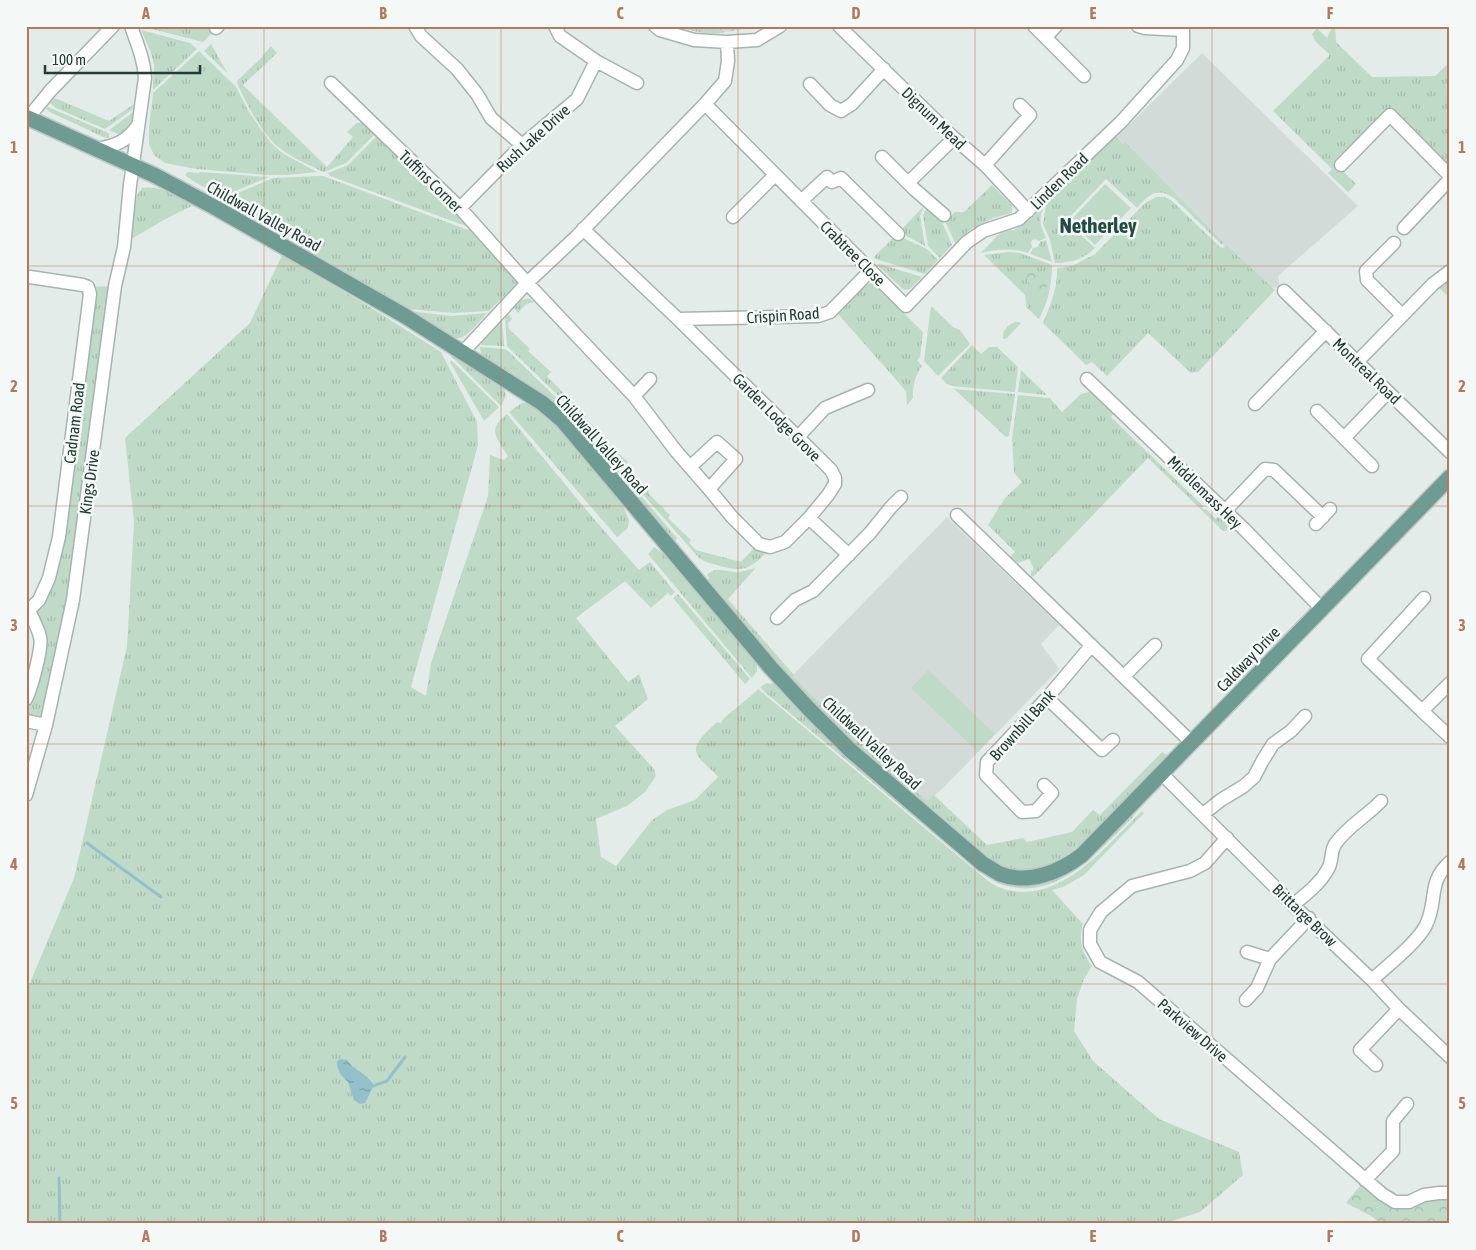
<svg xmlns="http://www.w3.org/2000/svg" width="1476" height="1250" font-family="'Asap Condensed',sans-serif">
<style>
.built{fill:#d2dbd8}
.industrial{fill:url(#industrial-furrows)}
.grass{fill:url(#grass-tufts)}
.forest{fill:url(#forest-crowns)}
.garden{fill:#c0dac8}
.water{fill:url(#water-ripples)}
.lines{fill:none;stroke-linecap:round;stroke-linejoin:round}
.stream{stroke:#93c0ca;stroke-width:3}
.minor-casing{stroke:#a7b3b0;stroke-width:15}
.major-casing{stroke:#c2c8c7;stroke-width:18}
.minor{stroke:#fff;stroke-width:12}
.major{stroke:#6e9c92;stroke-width:15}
.grid{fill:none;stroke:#b3785e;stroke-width:1;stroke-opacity:0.55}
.labels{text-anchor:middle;stroke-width:5;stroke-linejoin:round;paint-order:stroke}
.street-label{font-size:16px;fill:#253b36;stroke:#f4f9f7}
.district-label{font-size:21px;font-weight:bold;fill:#244b43;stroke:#f4f9f7}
.neatline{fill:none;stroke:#b3785e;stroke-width:2}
.grid-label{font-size:16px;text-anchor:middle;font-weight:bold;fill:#b3785e}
</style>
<defs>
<pattern id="industrial-furrows" width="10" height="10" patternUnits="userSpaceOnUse" patternTransform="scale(1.25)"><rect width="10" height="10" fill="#d2dbd8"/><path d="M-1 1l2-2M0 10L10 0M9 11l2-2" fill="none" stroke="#b4bdba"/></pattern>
<pattern id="grass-tufts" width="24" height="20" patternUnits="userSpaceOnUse" patternTransform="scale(1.25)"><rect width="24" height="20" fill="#c0dac8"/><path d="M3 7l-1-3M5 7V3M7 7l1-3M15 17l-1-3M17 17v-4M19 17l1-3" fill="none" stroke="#a5bcac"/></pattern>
<pattern id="forest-crowns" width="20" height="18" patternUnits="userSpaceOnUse" patternTransform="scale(1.25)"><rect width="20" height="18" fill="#c0dac8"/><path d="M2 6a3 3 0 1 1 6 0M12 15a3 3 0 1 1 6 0" fill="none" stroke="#a5bcac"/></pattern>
<pattern id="water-ripples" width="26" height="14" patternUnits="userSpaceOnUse" patternTransform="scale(1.25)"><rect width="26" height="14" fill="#93c0ca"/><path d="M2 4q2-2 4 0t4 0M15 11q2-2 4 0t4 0" fill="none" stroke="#789da5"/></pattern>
</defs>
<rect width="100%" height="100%" fill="#e4ece9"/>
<path class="built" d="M1202,53L1358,206L1278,276L1280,288L1269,287L1239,262L1117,137Z
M947,517L1059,625L1041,644L1059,669L943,788L927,802L859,742L792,676Z"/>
<path class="industrial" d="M706,26H765L725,32Z"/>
<path class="grass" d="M140,26H210L214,31L203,42Z
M679,26H706L725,32C712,36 692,32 679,26Z
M1333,26H1335L1336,42L1372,77L1435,76L1450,62V162L1447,165L1388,108L1336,164L1356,184L1348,192L1328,173L1332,169L1273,111L1329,56V54L1315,41L1312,34L1317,28L1327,38Z
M141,30L190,43L197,49L153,90L154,64L150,50Z
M211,44L228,74L204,51Z
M271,46L277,53L243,85L327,167L353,137L347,132L357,123H364L375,133L374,135L346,163L324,172L321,171C306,163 290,157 277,146C261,132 246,103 237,83L238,80L261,58Z
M199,51L236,87L249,112L270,142L282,153L317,172L288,175H267L196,169L165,163L154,155L149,144V129L153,93Z
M55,98L109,121L134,104L133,109L105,129L56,108L50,103Z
M48,107L106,132L109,134V138L103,137L48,111L46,108Z
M136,110L133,124L122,136L109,130Z
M1115,135L1123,144L1125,142L1224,243L1221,244L1174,198C1157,187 1149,194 1137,208L1106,179L1066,221L1095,248C1084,259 1070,263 1055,263L1050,240L1043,224L1046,204Z
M376,137H379L409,166V173L413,176L418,175L468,224L466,226L330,176L328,173L348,165Z
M187,172L199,173L200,172L269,177L221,197L193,181L185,175Z
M317,176H323L468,230L472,228L518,280L517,283L489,311L454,313L407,309L223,199L273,178Z
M992,185L1012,205V213L993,218L971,229L955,243L945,221L955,212H964Z
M143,187L144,188C161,185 179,198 192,206L169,217L133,238H130L137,195Z
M1156,197H1165L1171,200L1220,247L1223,248L1227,246L1275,290L1198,372L1191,373L1148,333L1107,376L1092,362L1086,365L1043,323C1050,306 1058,288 1057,268L1072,266L1095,254L1145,203Z
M924,206L920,216L925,246L899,232Z
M927,207L942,222L952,245L940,258L928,246L923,215Z
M1041,209H1043C1038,220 1041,227 1046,238L1039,241L1036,239L1032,240L1031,243L1032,247L1028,253C1013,248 997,249 981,253L997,236L1004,231L1014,230L1026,223Z
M896,235L927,249L938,260L925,274L876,259L874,257Z
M1046,240L1052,262L1030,254L1033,248L1038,247L1040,242Z
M1009,252L1020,253L1052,265C1052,285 1048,302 1039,319L1027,308L1025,295L984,255Z
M282,255L373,309L441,352L477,422L478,445L411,687L426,696L431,663L488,496L490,455L504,460L508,456C497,438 486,430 507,414L593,518L639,570L650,562L675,592L671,596L668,593L651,608L625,581L576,618L628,682L639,674L648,699L615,726L654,769L656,776L645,792L627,806L596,819L601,857L616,866L652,820L667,810L695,800L718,777C713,770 701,763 697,754C692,743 710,729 717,722L721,723L724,718L753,694L758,689L982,876C987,880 992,884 998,887C1057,910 1105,847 1142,811L1144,813L1084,875L1063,887L1052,890L1083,924C1078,939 1082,953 1092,966L1084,979L1077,999L1074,1031L1093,1061L1159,1119L1239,1152L1243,1175L1200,1212L1163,1224H26V992L74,878L127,646L134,522L125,438L250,323Z
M878,264H880L922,277L910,289L904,290L877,265Z
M1450,278V298L1440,289L1439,286Z
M873,283L923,332L920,357L917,360L922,366C916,373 912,388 913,398L907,405L906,391L838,314L867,284Z
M115,286L67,627L46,725L26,721V689L39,650L26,620V611L49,577L88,287Z
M528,298L535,302L526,304L518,313L514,308L520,301Z
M931,306L953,327L960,330L970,344L938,376L924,361Z
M410,311L451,316L487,313C482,319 467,337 460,338C459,338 452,338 452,337Z
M508,314L512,319L508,323L509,329L530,349L528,351L551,372L547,376L586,416L585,418L607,439L605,441L628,462L624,467L649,491L648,493L670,515L668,518L691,540L689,543L696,550L741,562L755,547L766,553C748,571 741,572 717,565C710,563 704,562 699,558L610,457L574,411L507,346L505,317Z
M502,320L504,346L481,345L484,338Z
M1015,322H1019L1021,323L1007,338L1003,339C1002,331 1007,325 1015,322Z
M972,345L981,354L989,347H997L1018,367L1015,392L952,386L947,384L941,378Z
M480,347L504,349L508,351L571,412L623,475L619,479L557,406L480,355L481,354Z
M452,352L503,385L506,396L501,406L451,356Z
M451,360L499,407L484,421L450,362Z
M1021,370L1047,395L1018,392Z
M954,389L1015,394L1009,436L1006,437Z
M1089,392H1092L1115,411L1111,417L1203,506L1202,508L1204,510L1206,509L1216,519L1217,517C1223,518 1230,524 1232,531L1231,533L1228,531H1223L1148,458L1034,576L1031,577V570L1033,571V567L1029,559L1018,563L1010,557L1015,552L988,525L1005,498L1022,482L1014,473L1012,438L1018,395L1050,398L1062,412L1081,394Z
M522,403H531L550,417L623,502L622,504L629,520L628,528L617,537L509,412Z
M624,476L677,538L675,541L621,481Z
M654,547L668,557L757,661V671L752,678L648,554Z
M754,568L755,569L728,599L794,675L793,676L859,742L927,801L934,795L987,845L1023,838L1027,842L1072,832L1093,810L1100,815L1162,752L1167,755L1166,757C1148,775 1131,794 1113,812C1079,847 1042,890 990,860L876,766L792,683L707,582L709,578L707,575C716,566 723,571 734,572C740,573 748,570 754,568Z
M678,594L750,679L745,684L673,598Z
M767,683L778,685L963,854L1032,884L1128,813L1134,816C1092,857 1045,917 981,873L767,694L760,687Z"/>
<path class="forest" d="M1030,273L1047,274L1049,279L1044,297L1037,298L1033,294L1027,276V274Z
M1365,1180L1395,1201L1450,1193V1224H1382L1371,1216L1346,1203Z"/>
<path class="garden" d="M1105,184L1131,208L1095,245L1070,221Z
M928,670L995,734L978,752L911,688Z"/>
<path class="water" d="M341,1059L347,1060L352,1066L367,1077L373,1084L372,1089L365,1103L360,1104L354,1100L348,1082C341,1076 337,1071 337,1061Z"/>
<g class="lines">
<path class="stream" d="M87,843L161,897
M373,1086L387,1081L405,1057
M59,1178L60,1224"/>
<defs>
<path id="minor" d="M415,26L421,36L457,69L477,94L491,118L522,145
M555,26L560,36L596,61L637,83
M655,26L660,30L694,40L727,42L757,40L780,26
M839,26L954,138L985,165L1028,211
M1034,26L1084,76
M1138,26L1145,28L1183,30
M216,28L218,26
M1046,37L1056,26
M331,83L460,208L527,283L634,396L676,451L709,489L732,517L759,544L770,547L785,542L809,518L828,495L835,484V478L831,470L678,319L583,229
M810,84L830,105L841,111L852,104L884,69
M705,104L906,306L967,242L983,231L1019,219L1121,122L1177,60L1183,48V30
M28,118L51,90L113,26
M97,149C115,146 128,141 138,125
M882,157L914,189L944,215
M985,165L1030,115L1020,105
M1341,165L1390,115L1450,176
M908,183L954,138
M801,201L827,177L832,182L841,178L898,234
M460,208L522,145L577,99L596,61
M733,217L775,175
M1404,228L1450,179
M1394,243L1366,271L1367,280L1402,315
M26,278L30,277L83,285L88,287L90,294L59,537L49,578L39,600L26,613
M1284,291L1450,452
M678,319L818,316L830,312L871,270
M463,352L527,283L577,236L705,104L725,81L728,61L727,42
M1357,362L1433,284L1450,271
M1087,379L1244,529L1322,609
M634,396L650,379
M1255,404L1326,331
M1317,411L1372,466
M798,437L825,408L868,390
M1344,438L1388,392
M690,467L717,442L736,459L709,489
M1225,511L1265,469L1274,470L1323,517
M957,515L1191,742
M809,518L849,555
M1316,524L1330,509
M1424,598L1368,659L1422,711L1450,683
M777,618L795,600L813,591L870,533L891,507L901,497
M1124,676L1155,645
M1047,698L1102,750L1113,740
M26,699C31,689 43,647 40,637C38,628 33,619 29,611
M1422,711L1450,737
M26,721L46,725
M1161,773L1293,905L1372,980L1399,1009L1450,1057
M1044,785L1052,793L1036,811L1022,812L986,775L987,762L1047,698L1091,646
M26,795L46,725L73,600L115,286L124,247L130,185L145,78C144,59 137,44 131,26
M1203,814L1221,800L1244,786L1254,777L1263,760L1273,744L1291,731L1305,716
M1227,838L1205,863L1190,871L1132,886L1101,912L1090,930V944L1100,962L1138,982L1382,1194L1395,1202H1409L1424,1195L1439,1193H1450
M1293,905C1306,894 1320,884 1328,869C1333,861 1330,850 1336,843C1348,826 1367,816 1381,801
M1270,959L1309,918
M1372,980C1387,966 1418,942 1426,925C1438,901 1427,882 1450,862
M1246,1000L1257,988L1270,959L1247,952
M1376,1065L1360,1050L1399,1009
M1365,1180L1393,1151V1121L1407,1104"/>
<path id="major" d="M26,117L156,176L216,208L405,316L542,403L562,420L771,668L809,709L850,750L983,864C989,867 994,871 1000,874C1028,885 1060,872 1082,855L1450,477"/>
</defs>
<use href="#minor" class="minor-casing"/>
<use href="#major" class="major-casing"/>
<use href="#minor" class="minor"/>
<use href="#major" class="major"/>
</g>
<path class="grid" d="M264,26V1224M501,26V1224M738,26V1224M975,26V1224M1212,26V1224M26,266H1450M26,506H1450M26,744H1450M26,984H1450"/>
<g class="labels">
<g class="street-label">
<text transform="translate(934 118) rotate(44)" y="6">Dignum Mead</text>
<text transform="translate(533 138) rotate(-42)" y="6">Rush Lake Drive</text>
<text transform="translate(431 181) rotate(44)" y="6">Tuffins Corner</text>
<text transform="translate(1059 181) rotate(-44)" y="6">Linden Road</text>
<text transform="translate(264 216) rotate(29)" y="6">Childwall Valley Road</text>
<text transform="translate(853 253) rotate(45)" y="6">Crabtree Close</text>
<text transform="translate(783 315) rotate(-4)" y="6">Crispin Road</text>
<text transform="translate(1367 371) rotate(44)" y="6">Montreal Road</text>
<text transform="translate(777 417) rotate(45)" y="6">Garden Lodge Grove</text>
<text transform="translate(74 423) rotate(-83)" y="6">Cadnam Road</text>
<text transform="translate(602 444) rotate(48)" y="6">Childwall Valley Road</text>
<text transform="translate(89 482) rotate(-82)" y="6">Kings Drive</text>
<text transform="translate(1205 492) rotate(44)" y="6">Middlemass Hey</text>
<text transform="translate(1248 659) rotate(-46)" y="6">Caldway Drive</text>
<text transform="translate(1022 725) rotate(-48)" y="6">Brownbill Bank</text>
<text transform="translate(872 743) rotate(43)" y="6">Childwall Valley Road</text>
<text transform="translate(1305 915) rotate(44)" y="6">Brittarge Brow</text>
<text transform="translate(1193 1030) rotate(41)" y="6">Parkview Drive</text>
</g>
<g class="district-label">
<text x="1098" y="233">Netherley</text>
</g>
</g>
<rect width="1476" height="1250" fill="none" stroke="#f4f9f7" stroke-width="55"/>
<path d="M45 65v8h155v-8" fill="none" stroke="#253b36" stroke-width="2.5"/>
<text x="52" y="65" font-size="15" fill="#253b36" stroke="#f4f9f7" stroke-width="4" paint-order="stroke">100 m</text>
<rect x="28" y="28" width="1420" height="1194" class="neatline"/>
<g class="grid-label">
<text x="146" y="19">A</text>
<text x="383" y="19">B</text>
<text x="620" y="19">C</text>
<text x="856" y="19">D</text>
<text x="1093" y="19">E</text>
<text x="1330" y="19">F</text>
<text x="14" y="153">1</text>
<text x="1462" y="153">1</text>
<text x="14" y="392">2</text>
<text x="1462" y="392">2</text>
<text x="14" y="631">3</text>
<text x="1462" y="631">3</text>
<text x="14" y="870">4</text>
<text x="1462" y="870">4</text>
<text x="14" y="1109">5</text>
<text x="1462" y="1109">5</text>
<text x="146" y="1242">A</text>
<text x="383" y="1242">B</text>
<text x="620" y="1242">C</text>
<text x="856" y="1242">D</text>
<text x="1093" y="1242">E</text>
<text x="1330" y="1242">F</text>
</g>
</svg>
